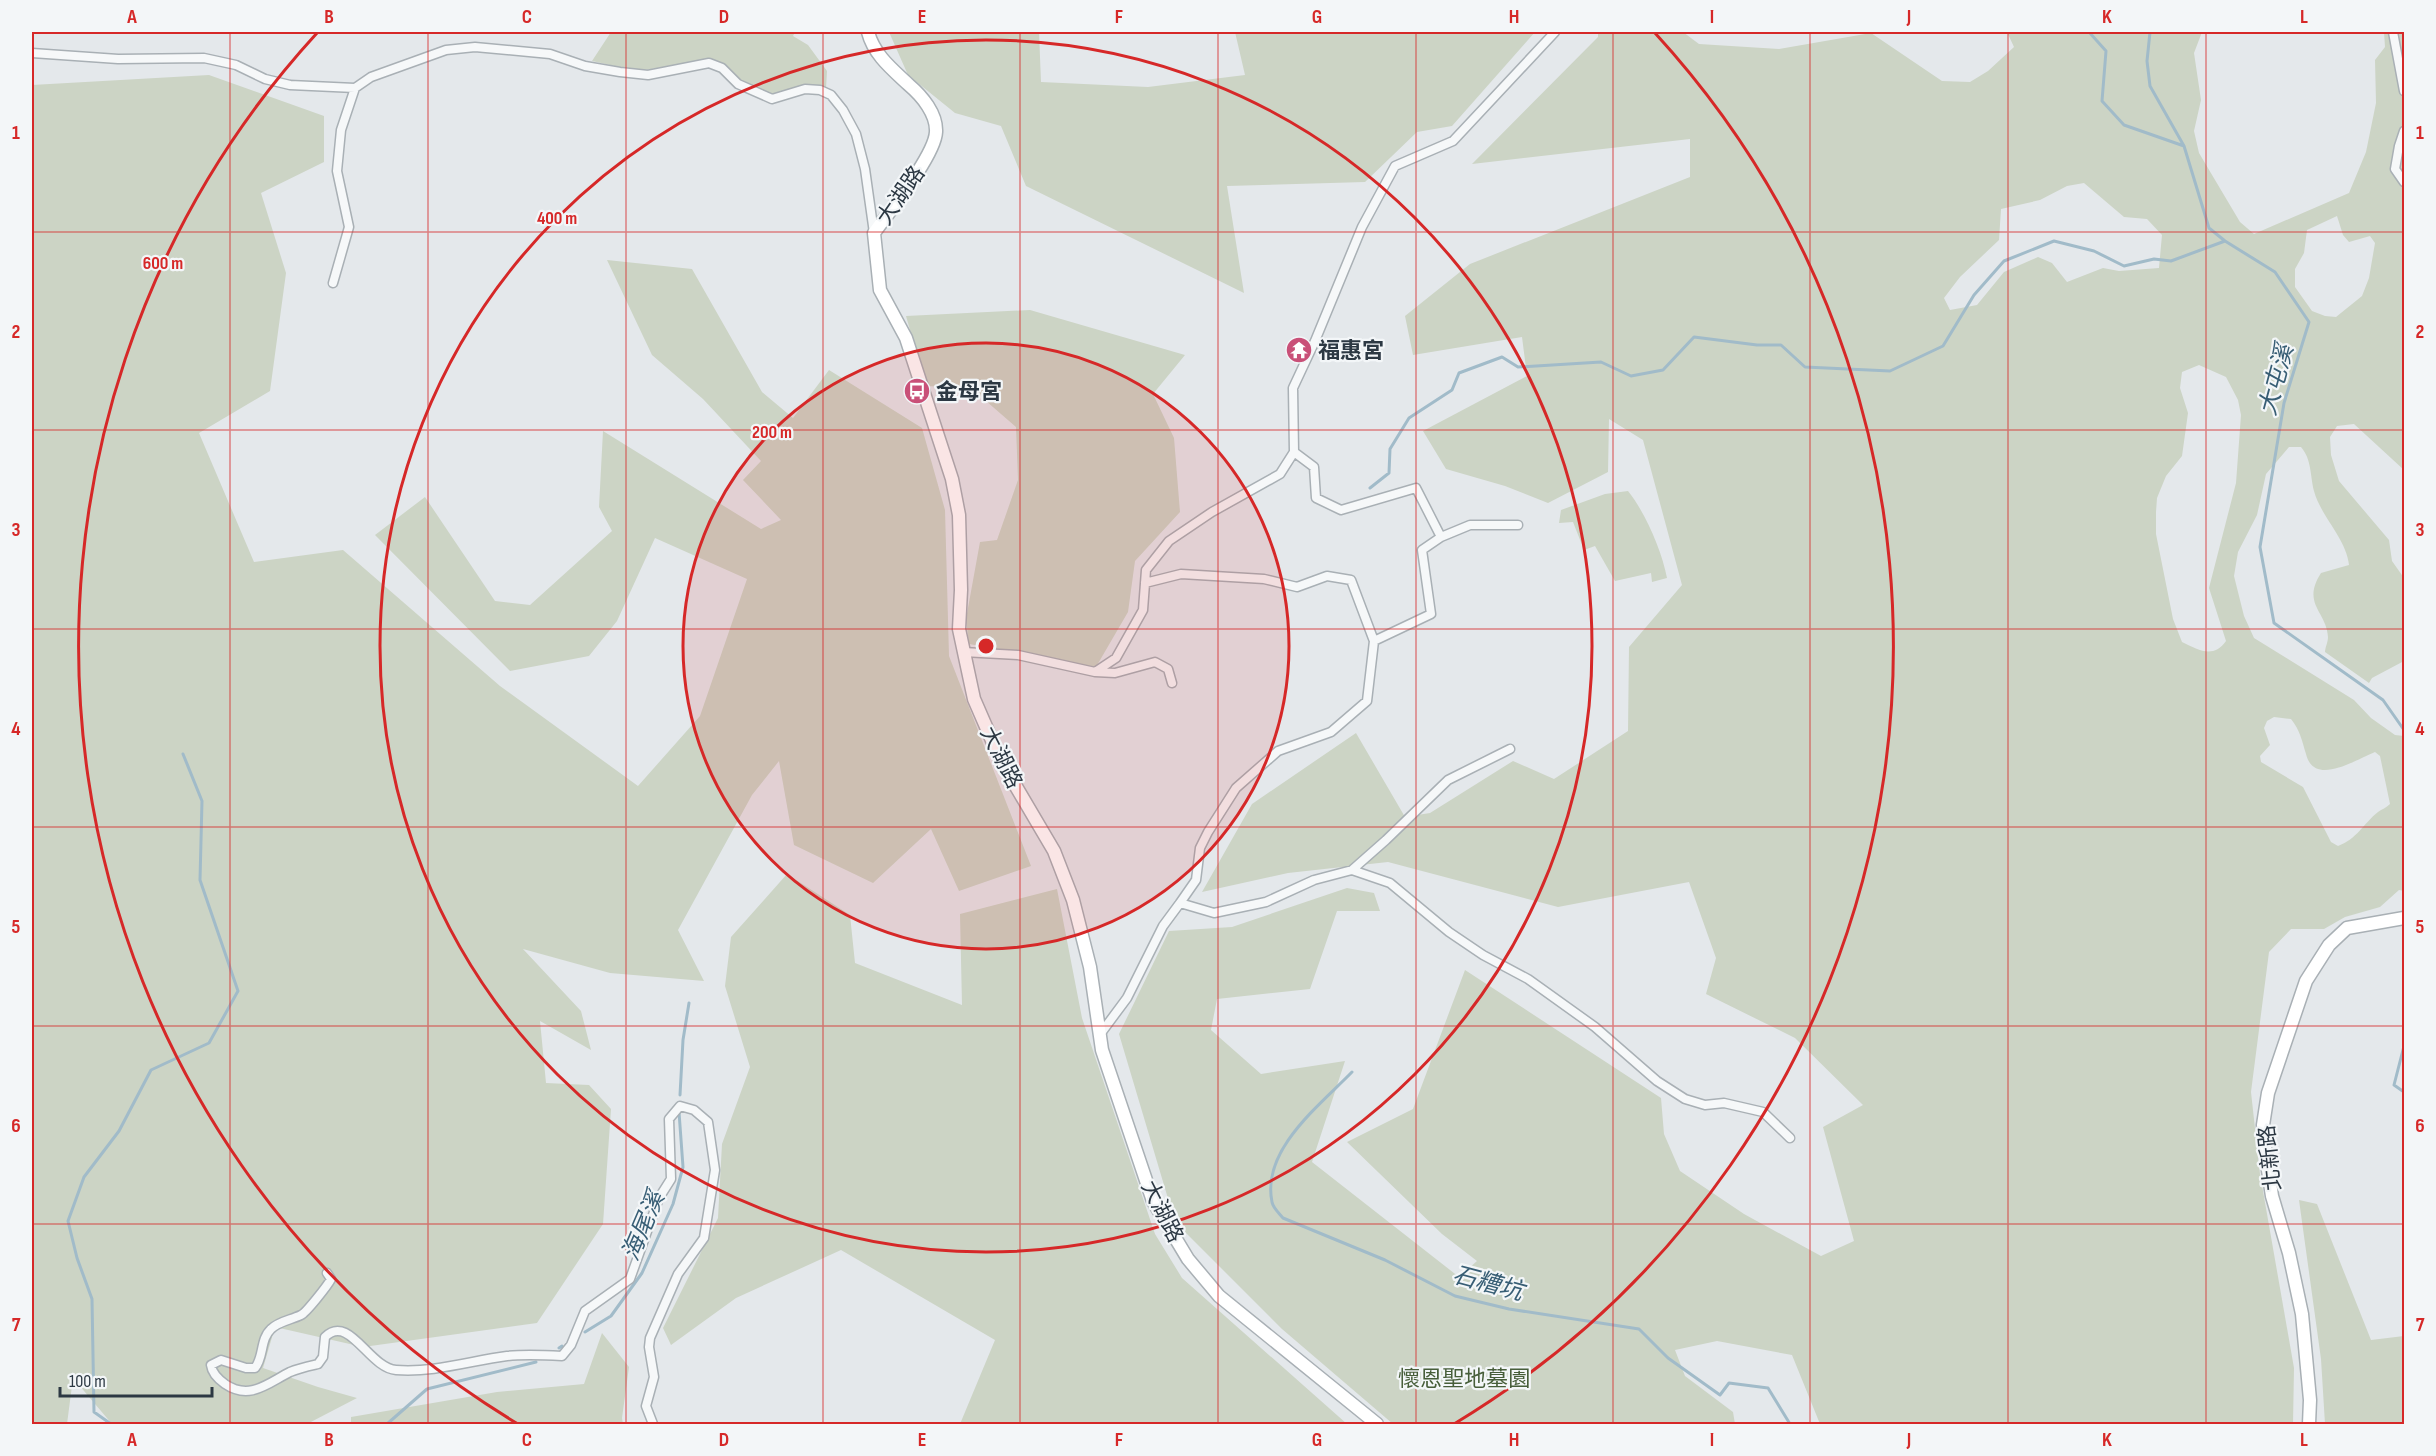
<svg xmlns="http://www.w3.org/2000/svg" width="2436" height="1456" font-family="'Sofia Sans Condensed','Noto Sans TC',sans-serif">
<style>
.green{fill:#ccd4c5;fill-rule:evenodd}
.lines{fill:none;stroke-linecap:round;stroke-linejoin:round}
.stream{stroke:#a1bbc9;stroke-width:3}
.street-casing{stroke:#a9b0b5;stroke-width:11}
.secondary-casing{stroke:#a9b0b5;stroke-width:15}
.street{stroke:#f6f8f9;stroke-width:8}
.secondary{stroke:#fff;stroke-width:12}
.grid{fill:none;stroke:#d62828;stroke-width:1.5;stroke-opacity:0.55}
.ring{fill:none;stroke:#d62828;stroke-width:3}
.labels{text-anchor:middle;stroke-width:4.5;stroke-linejoin:round;paint-order:stroke}
.street-label{font-size:22px;fill:#2c3843;stroke:#f3f6f8}
.poi-label{font-size:22px;font-weight:bold;fill:#2c3843;stroke:#f3f6f8;text-anchor:start}
.park-label{font-size:22px;fill:#475e3a;stroke:#f3f6f8}
.water-label{font-size:24px;font-style:italic;fill:#385e75;stroke:#f3f6f8}
.centre{fill:#d62828;stroke:#f3f6f8;stroke-width:3}
.ring-label{font-size:18px;text-anchor:middle;font-weight:bold;fill:#d62828;stroke:#f3f6f8;stroke-width:4.5;stroke-linejoin:round;paint-order:stroke}
.neatline{fill:none;stroke:#d62828;stroke-width:2}
.grid-label{font-size:20px;text-anchor:middle;font-weight:bold;fill:#d62828}
</style>
<rect width="100%" height="100%" fill="#e4e8eb"/>
<path class="green" d="M611,32H795L793,36L808,45L827,71L826,89L805,85L771,95L758,92L739,79L725,64L709,60L638,71L592,61Z
M889,32H1039L1041,82L1148,87L1245,75L1235,32H1535L1452,126L1417,132L1365,182L1227,186L1244,293L1026,186L1001,126L955,113L908,75Z
M1598,32H1683L1699,44L1779,49L1871,33L1942,81L1970,82L1988,71L2014,47L2007,32H2202L2194,53L2201,100L2194,131L2199,153L2240,222L2254,234L2349,193L2366,152L2376,103L2375,60L2385,47L2384,32H2404V470L2354,424L2337,426L2330,437L2331,455L2339,481L2389,540L2392,561L2404,578V661L2372,678L2369,683L2325,652C2325,648 2328,642 2328,637C2327,612 2301,604 2321,573L2349,565C2346,538 2321,517 2314,491C2310,475 2312,460 2301,447H2289L2266,474L2257,515L2238,552L2234,576L2244,616L2254,638L2354,700L2371,718L2395,735L2404,736V891L2399,890L2380,907L2345,917L2324,929H2291L2269,952L2251,1092L2260,1174L2294,1368L2293,1424H1820L1792,1355L1717,1341L1675,1350L1685,1376L1733,1412L1735,1424H1393L1282,1329L1175,1222L1119,1034L1169,931L1232,927L1347,888L1374,893L1380,911H1337L1310,989L1217,999L1211,1030L1261,1074L1345,1061L1312,1162L1459,1277L1477,1261L1442,1234L1347,1142L1413,1109L1465,970L1661,1098L1664,1134L1680,1171L1744,1214L1821,1256L1854,1241L1823,1127L1863,1105L1795,1038L1706,994L1716,958L1689,882L1558,907L1388,862L1288,873L1202,892L1252,804L1356,733L1405,817L1430,813L1513,761L1554,779L1628,731L1629,647L1682,585L1643,440L1609,419L1608,472L1548,503L1505,486L1446,469L1423,431L1527,376L1522,337L1413,355L1405,316L1470,264L1690,177V139L1472,164L1598,37ZM2084,183L2124,217L2147,219L2162,235L2159,268L2119,271L2103,268L2067,282L2052,263L2038,257L2004,272L1977,305L1950,310L1944,298L1960,277L1999,240L2001,209L2040,200L2067,186ZM2337,216L2343,235L2349,242L2370,236L2375,243L2369,278L2362,296L2336,317L2325,316L2312,311L2295,287V269L2304,253L2307,230ZM2199,365L2226,377L2238,400L2241,415L2236,483L2209,588L2226,641C2213,659 2199,650 2182,642L2173,619L2156,534V512L2157,498L2166,476L2182,456L2188,413L2180,388L2182,372ZM2274,717L2291,719C2300,730 2302,741 2306,754C2314,787 2355,760 2375,752L2380,756L2390,804C2386,808 2382,809 2378,812C2363,824 2357,839 2338,846L2331,842L2303,787L2261,762L2260,756L2270,745L2264,728L2267,721Z
M209,75L324,116V162L261,193L286,273L270,391L199,433L254,562L343,550L500,686L638,786L700,716L747,579L655,538L617,621L589,656L510,671L375,535L425,497L495,601L530,605L612,531L599,507L603,431L761,529L781,520L743,480L761,461L703,399L652,355L607,260L692,269L762,392L793,418L829,370L922,428L945,510L949,656L1031,866L959,891L931,829L873,883L794,845L779,761L752,795L678,930L704,981L610,973L523,949L581,1011L591,1050L540,1021L546,1083L589,1085L611,1109L603,1224L537,1323L363,1347L275,1327L263,1368L318,1387L357,1398L307,1424H112L73,1378L67,1424H32V85Z
M1030,310L1185,355L1153,394L1174,438L1180,512L1135,561L1128,612L1096,667L969,644L966,619L980,542L997,540L1018,480L1016,427L971,388L926,386L906,316Z
M1628,491C1645,512 1662,551 1667,578L1652,582L1651,573L1615,581L1595,546L1584,550L1573,522L1559,523L1561,510L1605,494Z
M787,874L850,915L855,963L962,1005L960,914L1057,889L1082,1018L1155,1234L1182,1278L1347,1424H960L995,1340L841,1250L736,1298L671,1345L663,1328L718,1218L722,1144L750,1067L725,986L731,937Z
M2299,1200L2317,1204L2371,1340L2404,1336V1424H2325L2321,1359Z
M602,1333L629,1367L622,1418L623,1424H351V1417L497,1392L584,1384Z"/>
<g class="lines">
<path class="stream" d="M2089,32L2106,51L2102,101L2124,125L2184,146
M2150,32L2147,61L2150,86L2184,146L2209,228L2225,241L2275,272L2309,322L2284,403L2260,547L2274,623L2383,700L2404,730
M1370,488L1389,473L1390,449L1409,418L1452,390L1459,373L1502,357L1518,367L1601,362L1631,376L1663,370L1694,337L1757,345H1781L1805,367L1890,371L1943,346L1974,295L2004,261L2054,241L2094,251L2124,266L2154,259L2171,261L2225,241
M2404,1046L2394,1085L2404,1092
M1352,1072C1320,1105 1261,1150 1272,1202C1273,1208 1279,1213 1283,1218L1385,1260L1455,1296L1509,1309L1639,1329L1668,1358L1720,1395L1729,1383L1768,1388L1790,1424
M680,1095L683,1040L689,1003
M585,1332L611,1316L642,1273L673,1204L683,1167L679,1112
M559,1348L562,1346
M111,1424L94,1412L92,1299L77,1258L68,1221L84,1177L119,1131L151,1070L209,1043L238,991L200,880L202,801L183,754
M387,1424L427,1389L536,1362"/>
<defs>
<path id="street" d="M2393,32L2404,91
M32,53L118,59L204,58L236,65L265,79L290,85L355,88L371,77L446,50L475,47L550,54L585,66L620,72L648,75L709,63L722,68L738,84L772,99L805,89L820,90L831,95L843,110L856,134L865,169L874,233
M2404,131L2399,146L2395,169L2404,182
M333,283L349,227L337,171L341,130L355,88
M1294,452L1314,467L1316,498L1341,510L1416,488L1441,537
M1145,583L1181,574L1264,579L1297,587L1327,576L1351,580L1374,641L1367,701L1331,732L1278,751L1236,788L1208,832L1200,848L1196,880L1180,903
M1374,641L1431,614L1422,550L1441,537L1470,525H1518
M963,652L1018,655L1095,672L1116,658L1143,610L1146,570L1169,541L1212,512L1280,474L1294,452L1293,388L1315,341L1362,227L1395,166L1453,141L1555,32
M1095,672L1115,673L1155,662L1168,669L1172,683
M1352,870L1386,840L1448,780L1510,749
M1101,1033L1127,998L1163,926L1180,903L1214,913L1266,902L1314,880L1352,870L1390,883L1449,932L1483,955L1528,979L1595,1027L1657,1081L1685,1099L1705,1105L1724,1103L1763,1112L1790,1138
M327,1273L331,1279C328,1285 306,1313 301,1315C291,1320 279,1321 271,1329C260,1339 264,1357 255,1368H246L221,1360L211,1365C212,1373 218,1379 225,1384C250,1401 268,1383 290,1372C299,1368 309,1366 318,1364L323,1357L325,1337C349,1313 369,1368 396,1370C433,1373 470,1361 507,1356C525,1354 544,1355 562,1356L571,1345L585,1311L630,1279L659,1198L671,1179L669,1119L680,1106L694,1110L708,1122L715,1170L704,1238L678,1274L650,1338L649,1347L654,1377L646,1406L653,1424"/>
<path id="secondary" d="M868,32C874,55 892,69 909,85C922,96 937,114 936,132C935,155 889,212 874,233L880,290L906,338L952,479L959,515L961,590L959,629L974,699L1001,761L1054,851L1073,900L1090,967L1102,1050L1153,1201L1188,1259L1219,1296L1377,1424
M2309,1424L2310,1400L2302,1314L2289,1253L2272,1196L2266,1157L2263,1125L2268,1093L2306,981L2329,945L2347,928L2404,918"/>
</defs>
<use href="#street" class="street-casing"/>
<use href="#secondary" class="secondary-casing"/>
<use href="#street" class="street"/>
<use href="#secondary" class="secondary"/>
</g>
<path class="grid" d="M230,32V1424M428,32V1424M626,32V1424M823,32V1424M1020,32V1424M1218,32V1424M1416,32V1424M1613,32V1424M1810,32V1424M2008,32V1424M2206,32V1424M32,232H2404M32,430H2404M32,629H2404M32,827H2404M32,1026H2404M32,1224H2404"/>
<circle cx="986" cy="646" r="303" fill="#d62828" fill-opacity=".12"/>
<g class="ring">
<circle cx="986" cy="646" r="303"/>
<circle cx="986" cy="646" r="606"/>
<path d="M518 1424A908 908 0 0 1 317 33M1655 33A908 908 0 0 1 1454 1424"/>
</g>
<defs>
<symbol id="temple-disc" viewBox="-11 -11 22 22"><circle r="9.5" fill="#c95078" stroke="#f3f6f8"/><path d="M0-6L5-2H3V0L6.5 2.5H4V6H1.5V3h-3V6H-4V2.5H-6.5L-3 0V-2H-5Z" fill="#fff"/></symbol>
<symbol id="bus-disc" viewBox="-11 -11 22 22"><circle r="9.5" fill="#c95078" stroke="#f3f6f8"/><path d="M-5-6H5V4H4V6H2V4H-2V6H-4V4H-5ZM-3.5-4V0h7V-4ZM-3.5 1.2v1.5H-2V1.2ZM2 1.2v1.5H3.5V1.2Z" fill="#fff"/></symbol>
</defs>
<g fill-rule="evenodd">
<use href="#temple-disc" x="1284" y="335" width="30" height="30"/>
<use href="#bus-disc" x="902" y="376" width="30" height="30"/>
</g>
<g class="labels">
<g class="street-label">
<text transform="translate(900 195) rotate(-55)" y="8">大湖路</text>
<text transform="translate(1002 757) rotate(63)" y="8">大湖路</text>
<text transform="translate(2269 1158) rotate(-96)" y="8">北新路</text>
<text transform="translate(1163 1211) rotate(63)" y="8">大湖路</text>
</g>
<g class="poi-label">
<text x="1318" y="358">福惠宮</text>
<text x="936" y="399">金母宮</text>
</g>
<g class="park-label">
<text x="1464" y="1386">懷恩聖地墓園</text>
</g>
<g class="water-label">
<text transform="translate(2276 380) rotate(-75)" y="8">大屯溪</text>
<text transform="translate(643 1226) rotate(-67)" y="8">海尾溪</text>
<text transform="translate(1488 1283) rotate(15)" y="8">石糟坑</text>
</g>
</g>
<circle cx="986" cy="646" r="9" class="centre"/>
<g class="ring-label">
<text x="557" y="224">400 m</text>
<text x="163" y="269">600 m</text>
<text x="772" y="438">200 m</text>
</g>
<rect width="2436" height="1456" fill="none" stroke="#f3f6f8" stroke-width="66"/>
<path d="M60 1387v9h152v-9" fill="none" stroke="#2c3843" stroke-width="3"/>
<text x="69" y="1387" font-size="18" fill="#2c3843" stroke="#f3f6f8" stroke-width="4.5" paint-order="stroke">100 m</text>
<rect x="33" y="33" width="2370" height="1390" class="neatline"/>
<g class="grid-label">
<text x="132" y="23">A</text>
<text x="329" y="23">B</text>
<text x="527" y="23">C</text>
<text x="724" y="23">D</text>
<text x="922" y="23">E</text>
<text x="1119" y="23">F</text>
<text x="1317" y="23">G</text>
<text x="1514" y="23">H</text>
<text x="1712" y="23">I</text>
<text x="1909" y="23">J</text>
<text x="2107" y="23">K</text>
<text x="2304" y="23">L</text>
<text x="16" y="139">1</text>
<text x="2420" y="139">1</text>
<text x="16" y="338">2</text>
<text x="2420" y="338">2</text>
<text x="16" y="536">3</text>
<text x="2420" y="536">3</text>
<text x="16" y="735">4</text>
<text x="2420" y="735">4</text>
<text x="16" y="933">5</text>
<text x="2420" y="933">5</text>
<text x="16" y="1132">6</text>
<text x="2420" y="1132">6</text>
<text x="16" y="1331">7</text>
<text x="2420" y="1331">7</text>
<text x="132" y="1446">A</text>
<text x="329" y="1446">B</text>
<text x="527" y="1446">C</text>
<text x="724" y="1446">D</text>
<text x="922" y="1446">E</text>
<text x="1119" y="1446">F</text>
<text x="1317" y="1446">G</text>
<text x="1514" y="1446">H</text>
<text x="1712" y="1446">I</text>
<text x="1909" y="1446">J</text>
<text x="2107" y="1446">K</text>
<text x="2304" y="1446">L</text>
</g>
</svg>
